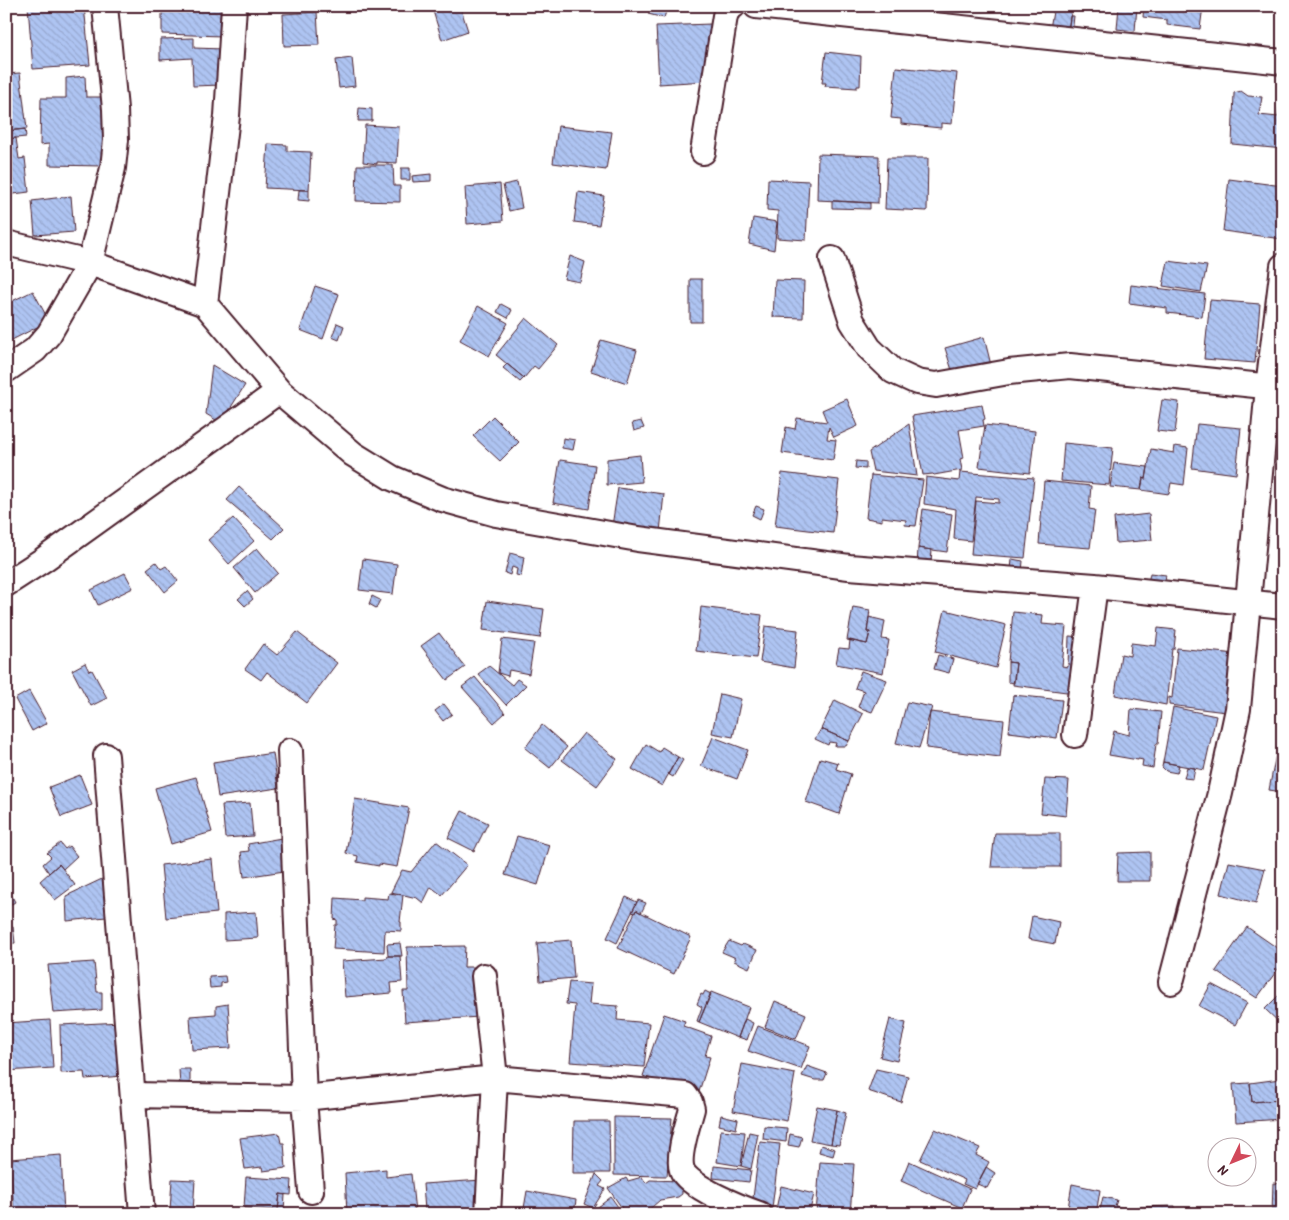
<svg xmlns="http://www.w3.org/2000/svg" width="1289" height="1220" font-family="'Patrick Hand',sans-serif">
<style>
.building{fill:url(#building-back-hatch);stroke:#4a1f2b}
.lines{fill:none;stroke-linecap:round;stroke-linejoin:round}
.street-casing{stroke:#4a1f2b;stroke-width:28}
.street{stroke:#fff;stroke-width:24}
</style>
<defs>
<pattern id="building-back-hatch" width="6" height="6" patternUnits="userSpaceOnUse" patternTransform="scale(1.25)"><rect width="6" height="6" fill="#aec4f2"/><path d="M-1 5l2 2M0 0l6 6M5-1l2 2" fill="none" stroke="#97a8d0"/></pattern>
</defs>
<rect width="100%" height="100%" fill="#fff"/>
<filter id="ink" filterUnits="userSpaceOnUse"><feTurbulence type="fractalNoise" baseFrequency=".02" numOctaves="2"/><feDisplacementMap in="SourceGraphic" scale="10" xChannelSelector="R" yChannelSelector="G"/><feConvolveMatrix kernelMatrix="1 2 1 2 8 2 1 2 1" color-interpolation-filters="sRGB"/></filter>
<g filter="url(#ink)">
<path class="building" d="M28,6H84L90,65L33,69Z
M162,6H222V36L162,34Z
M446,6H460L468,31L442,40L433,11Z
M651,6L667,8L664,18L648,14Z
M1054,6L1072,7L1067,36L1049,34Z
M1091,6H1116V9Z
M1119,6H1137L1135,31L1117,29Z
M1144,6H1203L1200,29L1167,25V20L1143,17Z
M317,12L319,45L284,46L283,14Z
M1070,16H1074L1072,34L1068,33Z
M711,24L712,44H708L709,66L706,81L659,84L656,26Z
M194,38V48L223,49L222,85L193,86L192,58L160,60V39Z
M826,52L861,56L860,86H857V88L825,86L826,83H822Z
M352,58L355,86L339,88L336,60Z
M896,67L957,73L952,124L941,123V128L901,124V119L891,118Z
M20,73L27,129L6,131V74Z
M85,76L86,97H103V166L49,165V144L40,145L41,98H66V78Z
M1241,91L1248,96L1262,97L1259,115L1278,117L1281,98H1283V149L1232,144L1234,93Z
M359,108L372,109V121H358Z
M365,125L399,127L397,163L377,162V164L363,162Z
M558,126L612,132L606,170L553,163Z
M25,129L26,137L6,139V131Z
M16,138L19,159L25,158L29,192L6,195V139Z
M268,144L287,145V151L311,152L309,190L265,188Z
M818,154L879,156L878,203L817,200Z
M887,158H928L927,211L885,209Z
M357,165H393L394,186H400V202L356,201Z
M401,168H410V180H401Z
M431,174V181L413,182L412,176Z
M768,179L809,181L806,240L777,238L778,211L767,210Z
M1229,179L1283,186L1282,239L1223,231Z
M517,182L522,208L509,211L503,185Z
M500,184L503,221L467,224L465,187Z
M299,190H309V201L298,200Z
M578,192L604,196L599,225L574,222Z
M71,196L74,232L35,235L32,201Z
M832,201L870,203V209L832,208Z
M753,218L777,222L774,250L749,244Z
M570,256L585,262L580,282L564,279Z
M1168,261L1207,266L1201,292L1163,286Z
M690,279H702V322H690Z
M775,280L804,281L803,318L773,317Z
M1131,285L1205,294L1202,317L1167,313V308L1129,303Z
M315,286L339,294L323,339L300,330Z
M33,291L49,321L6,343V304Z
M1210,300L1260,304L1255,363L1204,359Z
M501,304L512,310L508,318L497,312Z
M478,306L508,323L489,356L460,340Z
M526,318L558,345L538,369L534,366L524,378L496,355Z
M337,323L344,326L339,340L332,337Z
M984,337L992,369L955,380L945,348Z
M601,340L637,350L627,383L591,371Z
M507,364L524,378L520,382L503,368Z
M212,365L245,385L221,423L206,414Z
M847,399L858,426L834,437L829,427L827,439L836,440L833,460L782,453L786,427L795,429L797,418L827,422L822,410Z
M1162,400L1179,402L1175,433L1157,431Z
M982,405L985,419L983,420L984,426L959,430L964,458L960,459L962,470L934,475L933,474L923,475L912,416Z
M493,416L519,442L500,461L473,436Z
M641,421L644,428L634,431L632,423Z
M909,424L917,476L873,471L869,452Z
M1197,424L1241,428L1236,474L1192,468Z
M985,425L1035,431L1030,473L979,467Z
M563,438L575,440L573,450L562,448Z
M1064,443L1113,448L1109,485L1061,481Z
M1175,446L1188,448L1184,485L1171,483L1169,494L1141,490L1143,478L1146,479L1151,449L1174,453Z
M640,455L642,482L607,485V459Z
M560,460L595,465L589,509L553,503Z
M856,461L866,462V469L855,468Z
M1114,463L1148,467L1146,479L1143,478L1141,490L1110,487Z
M960,472L1034,478L1025,558L971,554L976,501L999,503V499L976,497L971,541L954,539L956,509L924,504L926,477L959,481Z
M782,473L839,480L833,533L775,526Z
M871,475L923,480L916,526L905,525L906,520L882,517V521L866,518Z
M1044,481L1091,486L1089,509L1095,510L1090,548L1039,544Z
M239,487L284,528L273,539L227,500Z
M618,488L664,494L660,532L612,526Z
M756,506L764,509L760,519L752,515Z
M923,509L952,514L947,552L918,548Z
M1149,514L1152,540L1116,543L1114,518Z
M233,518L254,541L229,564L208,540Z
M257,548L278,573L255,593L234,568Z
M918,548L932,550L931,562L917,567Z
M510,553L524,557L521,576L516,575L517,569L512,567L510,575L505,573Z
M363,559L397,564L393,594L359,590Z
M1012,559L1023,561L1022,572L1011,570Z
M156,562L161,569L166,566L178,581L165,592L147,569Z
M125,573L133,588L98,605L91,590Z
M1150,573L1166,575L1164,585L1148,583Z
M247,591L253,599L245,606L238,599Z
M372,596L380,600L376,608L369,604Z
M487,601L544,609L540,638L483,630Z
M701,607L762,615L756,658L696,651Z
M853,607L870,610L867,632H870L867,644L847,640Z
M945,610L1006,625L996,668L935,652Z
M1013,612L1043,615L1042,624L1066,626L1062,666L1068,667L1069,636L1084,637L1074,693L1013,685L1016,663L1008,662Z
M869,617L885,621L882,639L889,640L883,673L836,664L839,648L849,649L850,640L867,644L870,632H867Z
M765,626L798,630L794,668L760,662Z
M1158,628L1176,630L1174,649H1172L1166,705L1115,695L1121,654L1130,656L1131,643L1156,646Z
M297,632L337,663L307,703L267,672L261,680L245,669L263,644L277,655Z
M439,633L465,667L447,680L421,646Z
M502,639L534,643L529,674L509,670L508,676L498,673Z
M1177,648L1236,654L1234,713L1169,705V697L1172,698Z
M938,655L953,659L949,673L934,669Z
M1008,662L1016,663L1014,683L1008,682Z
M85,663L89,671L92,670L107,698L91,706L72,670Z
M489,666L512,685L517,679L526,685L506,705L478,674Z
M861,671L887,680L872,712L858,707L864,691L855,688Z
M475,677L505,713L494,723L462,687Z
M29,691L47,723L32,731L15,699Z
M720,694L741,699L733,737L712,733Z
M1013,695L1062,700L1057,738L1009,732Z
M835,700L863,714L849,741L821,729Z
M907,702L932,707L919,748L896,743Z
M444,704L452,714L443,721L435,711Z
M1173,707L1216,716L1204,770L1163,762Z
M1131,709L1161,712L1158,744H1156L1153,768L1142,766L1143,760L1138,759V760L1109,755L1114,731L1129,735Z
M930,712L1004,720L1000,757L926,748Z
M542,725L567,747L550,768L525,748Z
M821,729L849,741L846,746H835L836,743L829,742L828,745L815,739Z
M584,733L617,759L597,786L562,760Z
M713,737L748,750L737,779L701,766Z
M1279,739L1283,740V792L1269,790Z
M646,744L659,752L662,747L678,757L662,786L632,769Z
M273,753L278,788L218,797L213,762Z
M678,757L683,760L673,777L668,774Z
M820,758L838,763L836,769L851,774L839,814L806,802Z
M1163,762L1179,765L1177,773L1166,771L1162,767Z
M1187,767L1195,768L1193,779L1184,778Z
M80,775L92,805L61,817L49,787Z
M196,777L212,832L171,844L155,788Z
M1045,779L1069,780L1066,816L1041,813Z
M355,799L409,808L397,867L379,864V866L357,862L358,856L346,853Z
M250,803L253,836L225,838L222,805Z
M462,811L488,823L474,851L448,838Z
M995,833H1060V867H991Z
M517,836L550,845L538,885L505,875Z
M287,837L291,870L244,877L241,852L249,851L248,844Z
M436,841L467,865L442,895L431,887L423,903L417,898L391,892L402,870L411,872Z
M60,843L65,849L69,846L77,856L63,869L59,864L49,873L43,864L51,857L47,853Z
M1150,852V881H1117L1118,853Z
M212,859L217,913L166,918L161,865Z
M1229,862L1265,869L1256,903L1221,894Z
M59,864L75,885L55,900L40,881Z
M113,876L116,916L67,921L66,896L102,879Z
M6,885L15,902L6,907Z
M389,893L403,895L400,922H401V931L385,930L384,952L333,949L335,925H337V920L334,919L335,898L362,900V897L388,899Z
M626,897L637,902L617,943L607,938Z
M638,900L646,903L641,913L636,910L635,913L632,912Z
M636,910L691,937L674,974L618,948Z
M256,912L258,938L224,940V914Z
M1032,916L1059,922L1055,944L1028,939Z
M13,927L15,943L6,944V928Z
M1247,927L1283,952V962L1257,998L1216,971Z
M571,940L574,978L540,981L537,943Z
M729,941L741,946L743,944L757,950L749,968L734,961L736,958L722,952Z
M400,943L402,956H388L387,944Z
M465,946L464,967H476L479,1017L405,1022L403,991H408L407,947Z
M388,956H400L402,982L391,983L392,993L345,997L342,961L387,958Z
M94,962L97,992H102V1010L53,1013L48,965Z
M225,976L226,982L221,983V987L210,988L209,977Z
M569,982L591,984L589,1004L618,1006L617,1020L649,1023L644,1067L570,1062L575,1005L566,1004Z
M1211,984L1247,1003L1235,1025L1199,1006Z
M705,991L711,994L699,1022L697,1021L702,1007L697,1004L701,994L703,995Z
M1283,991V1026L1265,1009Z
M711,992L749,1007L738,1038L699,1022Z
M775,1001L806,1014L796,1039L765,1027Z
M228,1004L231,1048L192,1050L190,1016L216,1014V1006Z
M664,1014L685,1021L683,1026L711,1036L705,1056L710,1057L698,1095L643,1076Z
M745,1019L753,1023L747,1040L738,1037Z
M890,1019L906,1023L897,1061L880,1057Z
M50,1020L53,1068L6,1071V1023Z
M122,1022L123,1076L85,1079L84,1072L61,1073L60,1025Z
M758,1026L810,1046L801,1069L748,1051Z
M742,1064L795,1074L787,1121L733,1111Z
M807,1066L827,1073L824,1080H815L802,1076Z
M179,1069H190V1087H180Z
M876,1069L908,1076L901,1102L868,1091Z
M1280,1079L1282,1107H1280L1279,1100L1252,1102L1250,1083Z
M1250,1083L1252,1102L1279,1100L1280,1107H1283V1119L1236,1122L1233,1084Z
M817,1106L837,1110L831,1144L810,1140Z
M837,1110L846,1113L839,1145L831,1144Z
M721,1115L738,1119L736,1129L719,1125Z
M614,1117L672,1118L667,1176L614,1175Z
M574,1121H609L610,1173H573Z
M764,1126L787,1128L786,1142L763,1139Z
M935,1129L980,1148L976,1155L989,1162L975,1189L963,1184L965,1180L920,1160Z
M721,1130L745,1132L741,1166L717,1162Z
M749,1132L758,1134L751,1169L741,1166Z
M279,1133L281,1143H284L286,1168L263,1171L262,1167L245,1169L240,1138Z
M790,1134L802,1137L799,1147L788,1145Z
M760,1142L780,1144L772,1208L752,1206Z
M821,1145L835,1149L833,1156L819,1152Z
M61,1155L64,1214H14L10,1159Z
M909,1161L970,1189L962,1208L901,1181Z
M820,1162L854,1164L850,1214H816Z
M714,1166L751,1170L749,1182L713,1178Z
M986,1167L995,1173L987,1188L977,1184Z
M386,1169V1177L411,1174L415,1212L391,1214H347L345,1173Z
M596,1174L603,1181L599,1186L605,1189L593,1208L584,1204Z
M246,1177L292,1180L291,1195L280,1194L278,1210L244,1208Z
M642,1177L646,1183L650,1180L682,1181V1194L678,1197L660,1200L644,1214H626L608,1188L626,1178L628,1181Z
M172,1179L195,1180L193,1212L170,1211Z
M482,1180L484,1207L425,1211L423,1184Z
M1273,1183L1283,1184V1214H1272Z
M1072,1184L1100,1190L1096,1214H1067Z
M781,1186L814,1194L809,1214H795L776,1209Z
M527,1191L576,1200L574,1214H523Z
M280,1194L285,1195L284,1211L278,1210Z
M611,1197L623,1214H589Z
M1103,1197L1117,1200L1115,1206L1128,1209L1127,1214H1099Z
M1175,1206V1214H1138V1207Z"/>
<g class="lines">
<defs>
<path id="street" d="M234,6L227,116L205,304L279,391L353,454L392,478L442,499L496,514L638,539L849,567L1095,586L1283,606
M756,6L1283,62
M703,152L725,16L728,8L733,6
M6,243L90,263L205,304
M832,259L852,321L869,348L893,371L917,382L936,385L1009,372L1070,366L1283,388
M6,370L35,350L49,334L90,263L113,168L116,140L115,109L105,6
M6,584L43,560L279,391
M1075,735L1095,586
M290,751L304,1098L311,1191
M106,756L142,1214
M484,976L495,1078L488,1214
M1171,982L1220,793L1238,709L1268,387L1283,266
M133,1095L304,1098L495,1078L685,1095L690,1102L692,1109C688,1124 677,1156 682,1170C688,1187 742,1208 759,1214"/>
</defs>
<use href="#street" class="street-casing"/>
<use href="#street" class="street"/>
</g>
</g>
<rect width="1289" height="1220" fill="none" stroke="#fff" stroke-width="25"/>
<rect x="12" y="12" width="1264" height="1195" fill="none" stroke="#4a1f2b" stroke-width="2" filter="url(#ink)"/>
<g transform="translate(1232 1162) rotate(227)"><circle r="24" fill="#ffffff" stroke="#b7a5aa"/>
<path d="M0-4L9 19L0 12L-9 19Z" fill="#d1495b"/>
<text y="-8" font-size="14" font-weight="bold" text-anchor="middle" fill="#4a1f2b">N</text>
</g>
</svg>
